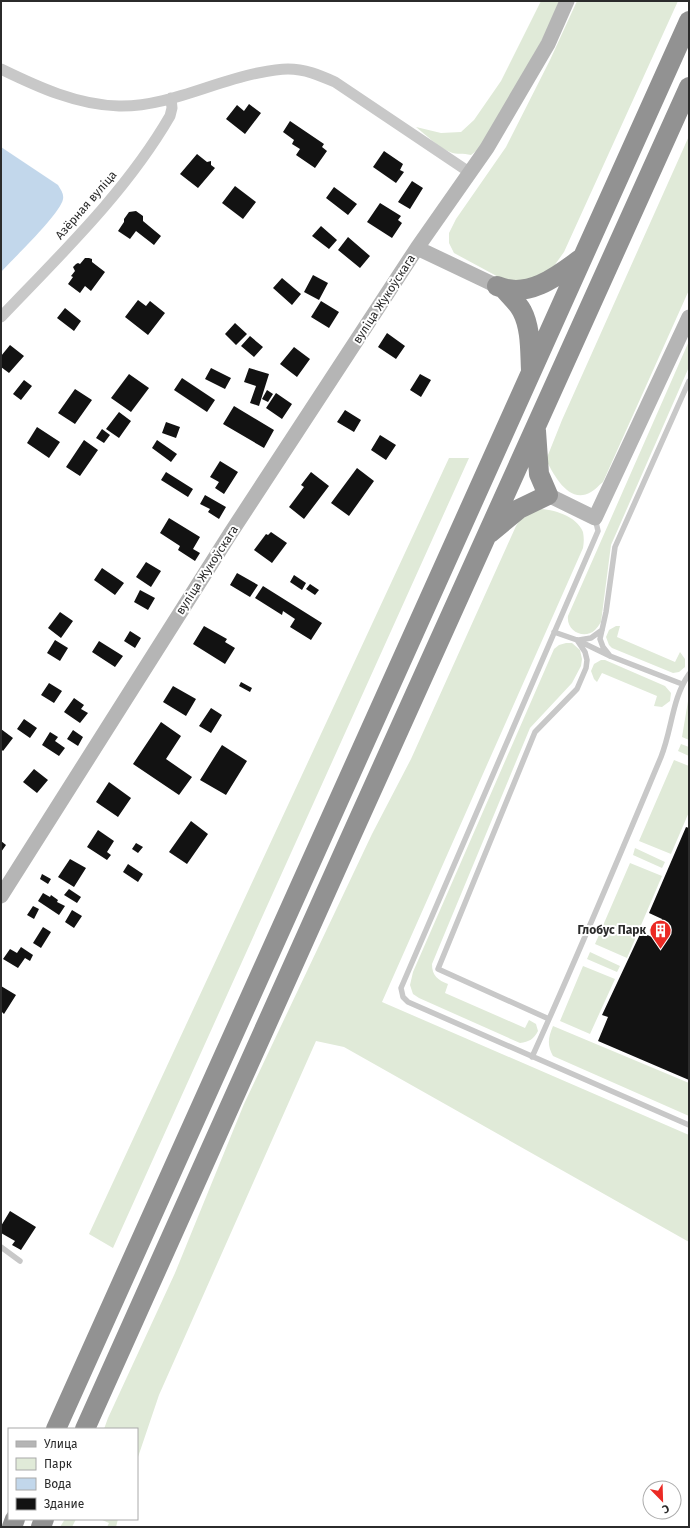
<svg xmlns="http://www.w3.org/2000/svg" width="690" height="1528" font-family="'Fira Sans',sans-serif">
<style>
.green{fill:#e0ead8}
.water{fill:#c2d7eb}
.building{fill:#121212}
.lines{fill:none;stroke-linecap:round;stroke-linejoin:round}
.lane{stroke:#c8c8c8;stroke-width:5.5}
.street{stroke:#c8c8c8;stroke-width:11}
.secondary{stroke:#b5b5b5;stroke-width:15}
.highway{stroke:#929292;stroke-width:20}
.labels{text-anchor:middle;stroke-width:4;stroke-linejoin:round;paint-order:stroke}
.street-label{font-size:12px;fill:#2b2b2b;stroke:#fff}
.poi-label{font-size:12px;font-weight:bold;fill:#2b2b2b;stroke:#fff;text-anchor:end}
</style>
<rect width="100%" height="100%" fill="#fff"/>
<path class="green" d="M541,1H559C539,54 508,101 479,149L471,155C463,153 457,155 450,152C439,148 426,135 416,127L441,133L461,132L474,120L501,81Z
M577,1H678L564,252L554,266L533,280H504L454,253L449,243V233L456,219L506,147L550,60Z
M689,136V290L603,482C599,485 595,490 591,492C569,505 554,475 546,460L562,420Z
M689,341V367L611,545L601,622C599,625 597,628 595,630C584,640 566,631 568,616Z
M449,458H469L113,1248L89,1234Z
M538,509C553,509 577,516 583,532C584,537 584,543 583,548L382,1002L689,1135V1242L344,1047L316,1041L159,1395L137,1460V1429H104L108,1418L175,1273L244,1104L372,834L411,759L516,526L520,520Z
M616,626H620L617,637L675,662L680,652L685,659V667L679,672L673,673L612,648L609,645L606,637L609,630Z
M566,643H572L580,650L582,659L581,666L572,683L530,728L432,964C432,976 438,980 448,984L445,993L525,1028L529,1020L536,1024L538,1031C534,1039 529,1042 520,1043L419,998L413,994L410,985L413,972L554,649L559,645Z
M601,660H605L665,686L671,693L670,701L662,707L654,706L657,696L602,673L597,682L594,679L591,671L594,664Z
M689,695V740L682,737Z
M681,744L689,747V756L678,751Z
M674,760L689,766V812L671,854L639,841Z
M635,848L665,862L662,868L633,855Z
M630,863L662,876L627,958L595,944Z
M590,952L620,966L617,972L587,959Z
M583,966L615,979L590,1034L560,1021Z
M553,1026L689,1083V1116L553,1056C547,1045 548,1038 553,1026Z
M65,1519H76L72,1527H60Z
M100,1519H118L116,1527H107L109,1523Z"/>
<path class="water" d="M1,147L58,185C61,190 64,194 63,199C61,213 13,259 1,272Z"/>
<path class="building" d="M249,104L261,113L245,134L226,119L237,105L244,111Z
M290,121L324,144L322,147L327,151L315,168L296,155L300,149L292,144L294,140L283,132Z
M384,151L403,164L400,170L404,172L396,183L373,167Z
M197,154L207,162L211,161V165L215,168L198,188L180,174Z
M412,181L423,188L410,209L398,202Z
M235,186L256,202L243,219L222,203Z
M334,187L357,204L348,215L326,198Z
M380,203L401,216L398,220L402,223L392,238L367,222Z
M136,211L143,216V221L161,236L154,245L136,231L130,239L118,231L124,222V219L129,212Z
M321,226L337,240L329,249L312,236Z
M348,237L370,256L360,268L338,250Z
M85,258H89L92,259V262L105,272L91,291L85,286L80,293L68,284L73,277L71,276L75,271L73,267L76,264L78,263L80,264Z
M313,275L328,283L319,300L304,292Z
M282,278L301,294L292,305L273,288Z
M138,300L146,306L150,301L165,313L148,335L125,317Z
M321,301L339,312L329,328L311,317Z
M65,308L81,321L74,331L57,318Z
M235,323L247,334L236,345L225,334Z
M387,333L405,346L396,359L378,347Z
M250,336L263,347L254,357L241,346Z
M10,345L24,356L9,373L1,367V356Z
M294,347L310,359L297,377L280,364Z
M211,368L231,378L225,389L205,379Z
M249,368L269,374L259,406L250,403L256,386L244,382Z
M129,374L149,388L131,412L111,398Z
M420,374L431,380L421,397L410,390Z
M182,378L215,400L207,412L174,390Z
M24,380L32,386L21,400L13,394Z
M75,389L92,400L75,424L58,413Z
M267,390L273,394L268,402L262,399Z
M276,393L292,404L282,419L266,408Z
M234,406L274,430L264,448L223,424Z
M345,410L361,420L354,432L337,422Z
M119,412L131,421L119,438L106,429Z
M166,422L180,427L176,438L162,433Z
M37,427L60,442L49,458L27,443Z
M102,429L110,435L104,443L96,438Z
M380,435L396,445L386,460L371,450Z
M84,440L98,450L80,476L66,467Z
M157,440L177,454L171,462L152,448Z
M220,461L238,472L224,494L215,488L219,482L210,477Z
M357,468L374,481L349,516L331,503Z
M166,472L193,489L188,497L161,480Z
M311,472L329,486L304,519L289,507L304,487L301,485Z
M205,495L226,507L219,519L208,512L210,509L200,504Z
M169,518L200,537L193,549L200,553L195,561L178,550L180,546L160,533Z
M271,532L287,543L272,563L254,550L266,534L268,535Z
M146,562L161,571L151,587L136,577Z
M102,568L124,583L115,595L94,580Z
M237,573L258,585L250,597L230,585Z
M294,575L306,583L302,590L290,582Z
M310,584L319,590L315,595L306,589Z
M263,586L322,623L311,640L290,627L295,619L283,611L282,615L255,598Z
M140,590L155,598L148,610L134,602Z
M60,612L73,621L61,638L48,628Z
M204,626L227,639L225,642L235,648L225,664L193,644Z
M130,631L141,638L135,648L124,641Z
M55,640L68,648L60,661L47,653Z
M99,641L123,656L115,667L92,652Z
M241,682L252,688L250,692L239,686Z
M49,683L62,691L54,703L41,695Z
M173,686L196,699L186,716L163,702Z
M74,698L84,705L81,709L88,713L80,723L64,712Z
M211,708L222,715L211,733L199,726Z
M24,719L37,728L30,738L17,729Z
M161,722L181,736L166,759L192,777L179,795L133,764Z
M1,729L13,738L3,751L1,749Z
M73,730L83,737L78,746L67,739Z
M50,732L58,737L55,741L65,748L59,756L42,745Z
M222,745L247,761L226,795L200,780Z
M34,769L48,780L37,793L23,782Z
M109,782L131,798L118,817L96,802Z
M191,821L208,834L187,864L169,852Z
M686,827L689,828V1080L598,1041L608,1017L602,1015L641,932L654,938L662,919L649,913Z
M98,830L114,841L107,852L111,855L107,860L87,847Z
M1,841L6,845L1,852Z
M136,843L143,847L138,853L132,849Z
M70,859L86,868L74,887L58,877Z
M128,864L143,874L138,882L123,872Z
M42,874L51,879L48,884L40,879Z
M69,889L81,897L77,903L64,895Z
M43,893L50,897L51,895L58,900L57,902L65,906L59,915L38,901Z
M33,906L39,909L34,919L27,915Z
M72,910L82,916L74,928L65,922Z
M43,927L51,932L41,948L33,943Z
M21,947L33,955L30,961L25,958L18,968L3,959L10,949L17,953Z
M1,986L16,995L4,1014L1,1011Z
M10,1211L36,1227L21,1250L12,1245L15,1241L1,1233V1226Z"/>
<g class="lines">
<path class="lane" d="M595,518L598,531L401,988L403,997L408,1002L689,1125
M554,632L577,640L610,656L682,684
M579,640L591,638L602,630
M610,656L603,647L600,639L606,612L615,547L689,381
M549,1019L438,969L535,732L577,689L586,668L587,660L585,652L577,640
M532,1057C577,958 619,857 661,757C672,730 672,698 689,674
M1,1247L20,1261"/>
<path class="street" d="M1,69C38,87 77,105 119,106C167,107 212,82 258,73C268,71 278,69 288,69C305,69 319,75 335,82L469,172
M1,317C61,254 126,192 170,116L172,108L171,98"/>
<path class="secondary" d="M417,248L497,286
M548,495L595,518L689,317
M1,896L230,534L417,248L487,148L548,44L567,1"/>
<path class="highway" d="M497,286C529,300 560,274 583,257
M504,289C510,296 518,303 522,311C531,328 530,351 531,370
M490,533L519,509L548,495L539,474L536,431
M56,1429L689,21
M85,1429L347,845L689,87
M12,1527L15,1519
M41,1527L44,1519"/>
</g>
<defs>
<symbol id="building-pin" viewBox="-11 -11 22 30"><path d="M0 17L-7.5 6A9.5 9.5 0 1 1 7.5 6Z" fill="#eb2a24" stroke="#fff"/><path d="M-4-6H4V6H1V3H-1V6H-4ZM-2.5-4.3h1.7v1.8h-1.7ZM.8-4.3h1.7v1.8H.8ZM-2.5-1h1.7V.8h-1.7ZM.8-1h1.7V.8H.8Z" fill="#fff"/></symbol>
</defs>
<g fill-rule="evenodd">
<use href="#building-pin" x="648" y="918" width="25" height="34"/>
</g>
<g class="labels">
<g class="street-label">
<text transform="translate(86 205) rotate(-49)" y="4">Азёрная вуліца</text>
<text transform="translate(384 299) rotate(-57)" y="4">вуліца Жукоўскага</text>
<text transform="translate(207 570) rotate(-57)" y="4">вуліца Жукоўскага</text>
</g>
<g class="poi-label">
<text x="646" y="934">Глобус Парк</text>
</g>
</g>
<rect width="690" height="1528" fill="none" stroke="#2b2b2b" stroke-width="4"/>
<rect x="8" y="1428" width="130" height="92" fill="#ffffff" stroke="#aaaaaa"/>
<rect x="16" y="1441" width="20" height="6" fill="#b5b5b5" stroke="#aaaaaa"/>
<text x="44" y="1448" font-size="12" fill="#2b2b2b">Улица</text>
<rect x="16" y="1458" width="20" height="12" fill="#e0ead8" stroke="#aaaaaa"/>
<text x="44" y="1468" font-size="12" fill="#2b2b2b">Парк</text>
<rect x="16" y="1478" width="20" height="12" fill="#c2d7eb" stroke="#aaaaaa"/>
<text x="44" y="1488" font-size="12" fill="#2b2b2b">Вода</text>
<rect x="16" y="1498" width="20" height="12" fill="#121212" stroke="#aaaaaa"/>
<text x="44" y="1508" font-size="12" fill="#2b2b2b">Здание</text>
<g transform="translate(662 1500) rotate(157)"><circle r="19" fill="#ffffff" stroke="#aaaaaa"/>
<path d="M0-3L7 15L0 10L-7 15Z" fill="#eb2a24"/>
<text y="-6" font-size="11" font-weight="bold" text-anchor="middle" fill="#2b2b2b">С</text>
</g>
</svg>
